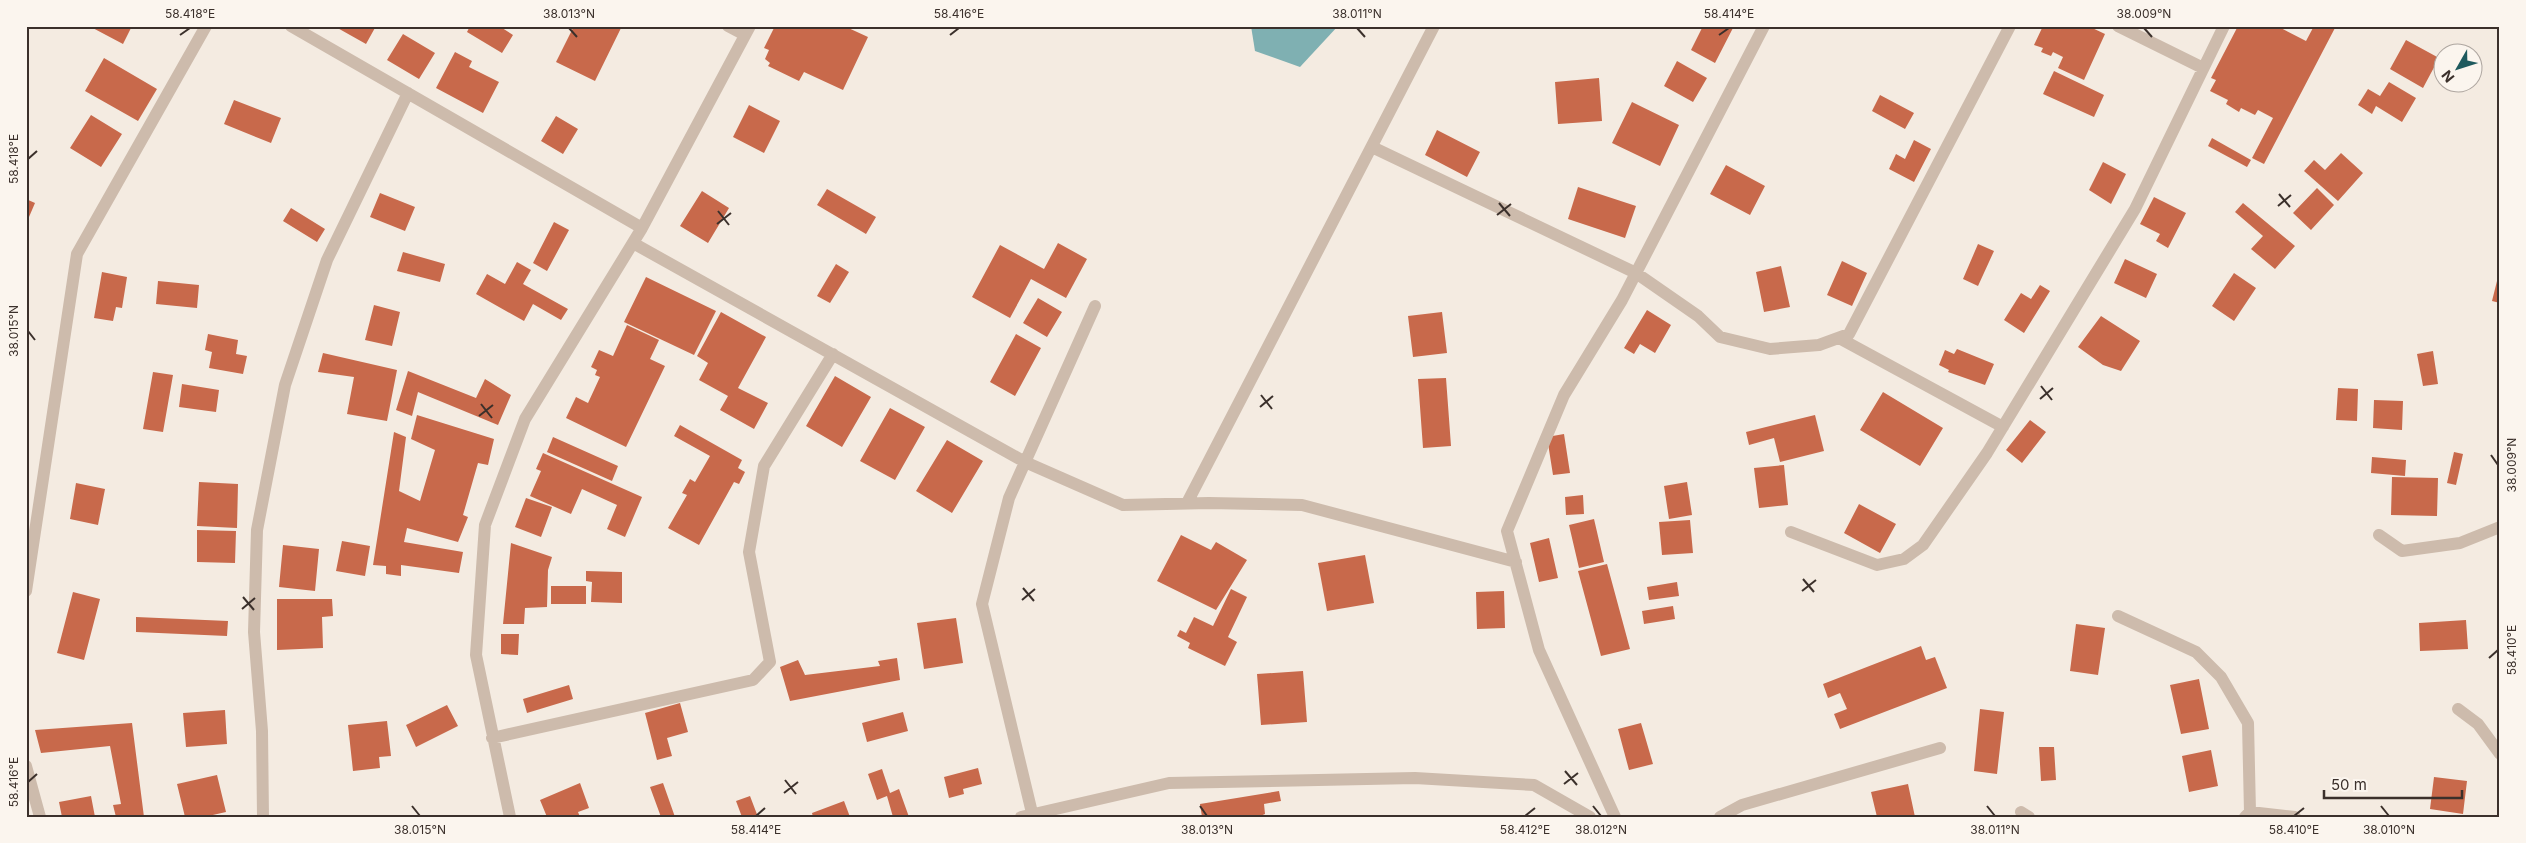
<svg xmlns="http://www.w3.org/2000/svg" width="2526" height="843" font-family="Inter,sans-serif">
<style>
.water{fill:#7fb0b2}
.building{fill:#c8694b}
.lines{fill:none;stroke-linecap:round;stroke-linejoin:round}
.minor{stroke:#cdbbac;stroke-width:12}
.ticks{fill:none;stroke:#3b302b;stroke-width:2}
.neatline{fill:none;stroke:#3b302b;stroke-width:2}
.ticks-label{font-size:12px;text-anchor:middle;fill:#3b302b}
</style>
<rect width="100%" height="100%" fill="#f4ebe1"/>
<path class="water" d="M1251,26H1338L1300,67L1255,51Z"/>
<path class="building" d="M89,26H132L123,44Z
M334,26H376L366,44Z
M470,26H499L513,35L502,53L467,32Z
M574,26H622L595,81L556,62Z
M775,26H844L868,37L843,90L804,72L799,81L768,66L770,63L765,59L769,50L764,48Z
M1703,26H1734L1715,63L1691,50Z
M2043,26H2088L2105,34L2084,80L2058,68L2063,57L2053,52L2051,56L2041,52L2043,48L2034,45Z
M2238,26H2277L2306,41L2314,26H2336L2264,164L2252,158L2273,118L2258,110L2255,115L2241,108L2239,112L2226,104L2228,100L2210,91L2216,80L2211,78Z
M403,34L435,53L419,79L387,60Z
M2406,40L2439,58L2423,88L2390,69Z
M455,52L472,61L469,67L499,82L483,113L436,88Z
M104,58L157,89L138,121L85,91Z
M1677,61L1707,78L1693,102L1664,86Z
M2054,71L2104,95L2094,117L2043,94Z
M1599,78L1602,121L1558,124L1555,82Z
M2389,82L2416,98L2402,122L2376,106L2372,114L2358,105L2368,89L2380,96Z
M1880,95L1914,113L1905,129L1872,111Z
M234,100L281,118L271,143L224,124Z
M1632,102L1679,125L1660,166L1612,143Z
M749,105L780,121L764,153L733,137Z
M91,115L122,134L101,167L70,148Z
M556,116L578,129L563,154L541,141Z
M1437,130L1480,152L1467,177L1425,155Z
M2212,138L2251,160L2247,167L2208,146Z
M1914,140L1931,149L1914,182L1889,169L1896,154L1905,159Z
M2341,153L2363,173L2338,201L2304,171L2314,160L2325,170Z
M2103,162L2126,174L2111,204L2089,190Z
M1726,165L1765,186L1750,215L1710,194Z
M1578,187L1636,206L1625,238L1568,219Z
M2317,188L2334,205L2311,230L2293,213Z
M827,189L876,217L866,234L817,205Z
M702,191L729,208L708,243L680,226Z
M380,193L415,207L405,231L370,217Z
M2154,197L2186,213L2168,248L2156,241L2160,234L2140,224Z
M26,199L35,203L26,224Z
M2243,203L2295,246L2275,269L2251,249L2263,236L2235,212Z
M291,208L325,229L317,242L283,221Z
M554,222L569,230L547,271L533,263Z
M1058,243L1087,259L1066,298L1031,279L1010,318L972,297L1000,245L1044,269Z
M1978,244L1994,251L1978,286L1963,279Z
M403,252L445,264L440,282L397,271Z
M2125,259L2157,274L2146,298L2114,283Z
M1842,261L1867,273L1852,306L1827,295Z
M517,262L531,270L523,284L568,309L561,320L533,304L524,321L476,294L487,274L505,284Z
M836,264L849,272L830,303L817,296Z
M1781,266L1790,307L1764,312L1756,272Z
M102,272L127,277L122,308L116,307L113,321L94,318Z
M2234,273L2256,288L2234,321L2212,306Z
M2499,273H2500V303L2492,301Z
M646,277L716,311L694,355L624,322Z
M158,281L199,285L197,308L156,304Z
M2040,285L2050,291L2024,333L2004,320L2021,293L2031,299Z
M1038,298L1062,312L1047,337L1023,323Z
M374,305L400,312L392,346L365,340Z
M1647,310L1671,325L1655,353L1640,344L1634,354L1624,348Z
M721,312L766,337L738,388L768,403L754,429L720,410L728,396L699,380L708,363L697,356Z
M1442,312L1447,353L1413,357L1408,316Z
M2101,316L2140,341L2121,371L2103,365L2078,347Z
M627,325L659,340L650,359L665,366L626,447L566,418L576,397L588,403L600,377L595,375L597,370L591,367L599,350L613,356Z
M208,334L238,340L236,354L247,356L243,374L209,368L212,352L205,350Z
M1016,334L1041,348L1015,396L990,382Z
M1957,349L1994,364L1985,385L1948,372L1949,370L1939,365L1945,350L1954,354Z
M2433,351L2438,384L2423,386L2417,354Z
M323,353L397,370L387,421L347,414L354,377L318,372Z
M408,371L476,398L485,379L511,395L498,425L418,392L412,416L396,410Z
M153,372L173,375L163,432L143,429Z
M835,376L871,397L842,447L806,426Z
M1446,378L1451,446L1423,448L1418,379Z
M182,384L219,390L216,412L179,407Z
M2338,388L2358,389L2357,421L2336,420Z
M1883,392L1943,428L1920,466L1860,430Z
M2374,400L2403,401L2402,430L2373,428Z
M890,408L925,427L895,480L860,461Z
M417,415L494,439L488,465L478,463L463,515L468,517L458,542L407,528L404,542L463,552L459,573L401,565V576L386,574V566L373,565L394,432L406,437L399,491L420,501L435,450L411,439Z
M1815,415L1824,451L1780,462L1774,438L1749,445L1746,432Z
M2030,420L2046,432L2022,463L2006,450Z
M680,425L742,460L738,468L745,472L739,484L734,482L699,545L668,528L687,495L682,493L690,479L695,482L710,456L674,436Z
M1564,434L1570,473L1553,475L1547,437Z
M553,437L618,466L612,481L547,452Z
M947,440L983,461L952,513L916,491Z
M2454,452L2463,454L2456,485L2447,483Z
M543,453L642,497L625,537L607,529L617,505L582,489L571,514L530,496L541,471L536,469Z
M2372,457L2406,460L2405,476L2371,473Z
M1784,465L1788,505L1759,508L1754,468Z
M2392,477L2438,478L2437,516L2391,515Z
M199,482L238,484L237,528L197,526Z
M1687,482L1692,515L1669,519L1664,486Z
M76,483L105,489L98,525L70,519Z
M1583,495L1584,514L1566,515L1565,497Z
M526,498L552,507L541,537L515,527Z
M1859,504L1896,524L1880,553L1844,533Z
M1594,519L1604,562L1579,568L1569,525Z
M1690,520L1693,553L1662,555L1659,522Z
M197,530L236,531L235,563L197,562Z
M1181,535L1211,550L1216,542L1247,560L1216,610L1157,581Z
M1549,538L1558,578L1539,582L1530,543Z
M342,541L370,546L365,576L336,571Z
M511,543L552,557L548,570L547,607L525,608L524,624H503Z
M283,545L319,549L315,591L279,587Z
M1365,555L1374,603L1327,611L1318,563Z
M1607,564L1630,649L1601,656L1578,571Z
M586,571L622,572V603L591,602L592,582L586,581Z
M1677,582L1679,596L1649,600L1647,587Z
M551,586H586V604H551Z
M1231,589L1247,597L1228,637L1237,642L1225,666L1188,648L1190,643L1177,636L1180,630L1186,633L1194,617L1213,626Z
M1504,591L1505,628L1477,629L1476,592Z
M73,592L100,599L84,660L57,653Z
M277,599H332L333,616L322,617L323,648L277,650Z
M1673,606L1675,619L1644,624L1642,611Z
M136,617L228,621L227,636L136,632Z
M956,618L963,663L924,669L917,623Z
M2466,620L2468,649L2420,651L2419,623Z
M2076,624L2105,628L2098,675L2070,671Z
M501,634H519L518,655L501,654Z
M1921,646L1926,660L1935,657L1947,688L1840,729L1834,714L1847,709L1840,693L1828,698L1823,684Z
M897,658L900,680L790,701L780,667L798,660L805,675L880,666L878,661Z
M1303,671L1307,722L1261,725L1257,674Z
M2199,679L2209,729L2181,734L2170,685Z
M569,685L573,699L527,713L523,699Z
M680,703L688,732L667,738L672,756L657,760L645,713Z
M447,705L458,726L416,747L406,725Z
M1980,709L2004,712L1997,774L1974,771Z
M225,710L227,744L186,747L183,713Z
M903,712L908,731L867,742L862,723Z
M387,721L391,756L379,757L380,768L353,771L348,725Z
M132,723L144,817H116L113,805L121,804L110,746L41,753L35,730Z
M1641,723L1653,764L1629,770L1618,729Z
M2039,747H2054L2056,780L2041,781Z
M2211,750L2218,786L2189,792L2182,756Z
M978,768L982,784L963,789L964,794L949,798L944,777Z
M882,769L890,793L899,789L909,817H893L887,796L877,800L868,774Z
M217,775L226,812L204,817H185L177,784Z
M2434,777L2467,781L2463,814L2430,809Z
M580,783L589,808L578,812L580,817H547L540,800Z
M663,783L675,817H661L650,787Z
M1908,784L1915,817H1877L1871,792Z
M1279,791L1281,801L1264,804L1265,814L1258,817H1202L1200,804Z
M91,796L95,817H62L59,802Z
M750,796L758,817H742L736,801Z
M844,801L850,817H813L812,813Z"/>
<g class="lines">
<path class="minor" d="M291,26L642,228
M728,26L745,35
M2118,26L2203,68
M1372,147L1636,273L1698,316L1720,337L1770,349L1819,345L1849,334L2010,26
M633,243L1025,462L1123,505L1209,503L1302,505L1516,562
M1839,338L2003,427
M1187,503L1434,26
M1791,532L1877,565L1904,559L1923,545L1987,453L2135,209L2224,26
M2379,535L2402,551L2460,543L2500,527
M26,591L77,254L206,26
M2118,616L2196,652L2221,677L2248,723L2250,812L2245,817
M2458,709L2478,724L2500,754
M492,738L753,680L770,662L749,552L764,466L833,354
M26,766L40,817
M2021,812L2029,817
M2250,812L2295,817
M263,817L262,731L254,632L257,530L285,385L327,260L408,93
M510,817L476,655L485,525L525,419L642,228L750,26
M1021,817L1169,783L1415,778L1534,785L1590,817
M1033,817L982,604L1009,498L1095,306
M1615,817L1539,650L1507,531L1564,395L1622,300L1764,26
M1720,817L1742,805L1940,748"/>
</g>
<path class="ticks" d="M569,28L577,37M1357,28L1365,37M2144,28L2152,37M180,35L190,28M950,35L959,28M1719,35L1729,28M28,159L37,151M2279,194L2290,207M1499,203L1510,216M2278,206L2291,195M718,211L729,225M1497,215L1511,204M717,224L731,213M28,331L35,340M2041,386L2052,400M1261,395L1272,409M2040,399L2053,388M481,404L492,418M1260,407L1273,396M479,416L493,405M2491,455L2498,465M1803,579L1814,592M1023,588L1034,601M1802,591L1816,580M243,597L254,610M1022,600L1035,589M242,609L255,598M2489,658L2498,650M1565,771L1577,785M785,780L796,794M28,782L37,774M1564,784L1578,773M784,793L798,782M412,806L420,816M1200,806L1207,816M1593,806L1601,816M1987,806L1995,816M2381,806L2389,816M756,816L765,808M1525,816L1535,808M2294,816L2304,808"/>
<rect width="2526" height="843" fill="none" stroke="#fbf5ee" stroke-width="55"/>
<g transform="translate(2458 68) rotate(231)"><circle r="24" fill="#fbf5ee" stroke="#aea6a0"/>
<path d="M0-4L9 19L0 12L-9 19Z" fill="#1f5a5e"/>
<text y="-8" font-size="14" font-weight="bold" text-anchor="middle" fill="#3b302b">N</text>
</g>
<path d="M2324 790v8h138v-8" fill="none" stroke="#3b302b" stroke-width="2.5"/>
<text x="2331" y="790" font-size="15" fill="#3b302b" stroke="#fbf5ee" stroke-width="4" paint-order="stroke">50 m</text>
<rect x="28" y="28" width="2470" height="788" class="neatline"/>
<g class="ticks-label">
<text x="190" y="18">58.418°E</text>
<text x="569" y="18">38.013°N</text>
<text x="959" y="18">58.416°E</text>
<text x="1357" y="18">38.011°N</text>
<text x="1729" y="18">58.414°E</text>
<text x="2144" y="18">38.009°N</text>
<text transform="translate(14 159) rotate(-90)" y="4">58.418°E</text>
<text transform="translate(14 331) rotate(-90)" y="4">38.015°N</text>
<text transform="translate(2512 465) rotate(-90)" y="4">38.009°N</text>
<text transform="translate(2512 650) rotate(-90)" y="4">58.410°E</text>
<text transform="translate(14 782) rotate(-90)" y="4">58.416°E</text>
<text x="420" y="834">38.015°N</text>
<text x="756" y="834">58.414°E</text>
<text x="1207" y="834">38.013°N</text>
<text x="1525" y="834">58.412°E</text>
<text x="1601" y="834">38.012°N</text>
<text x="1995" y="834">38.011°N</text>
<text x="2294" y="834">58.410°E</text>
<text x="2389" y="834">38.010°N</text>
</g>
</svg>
